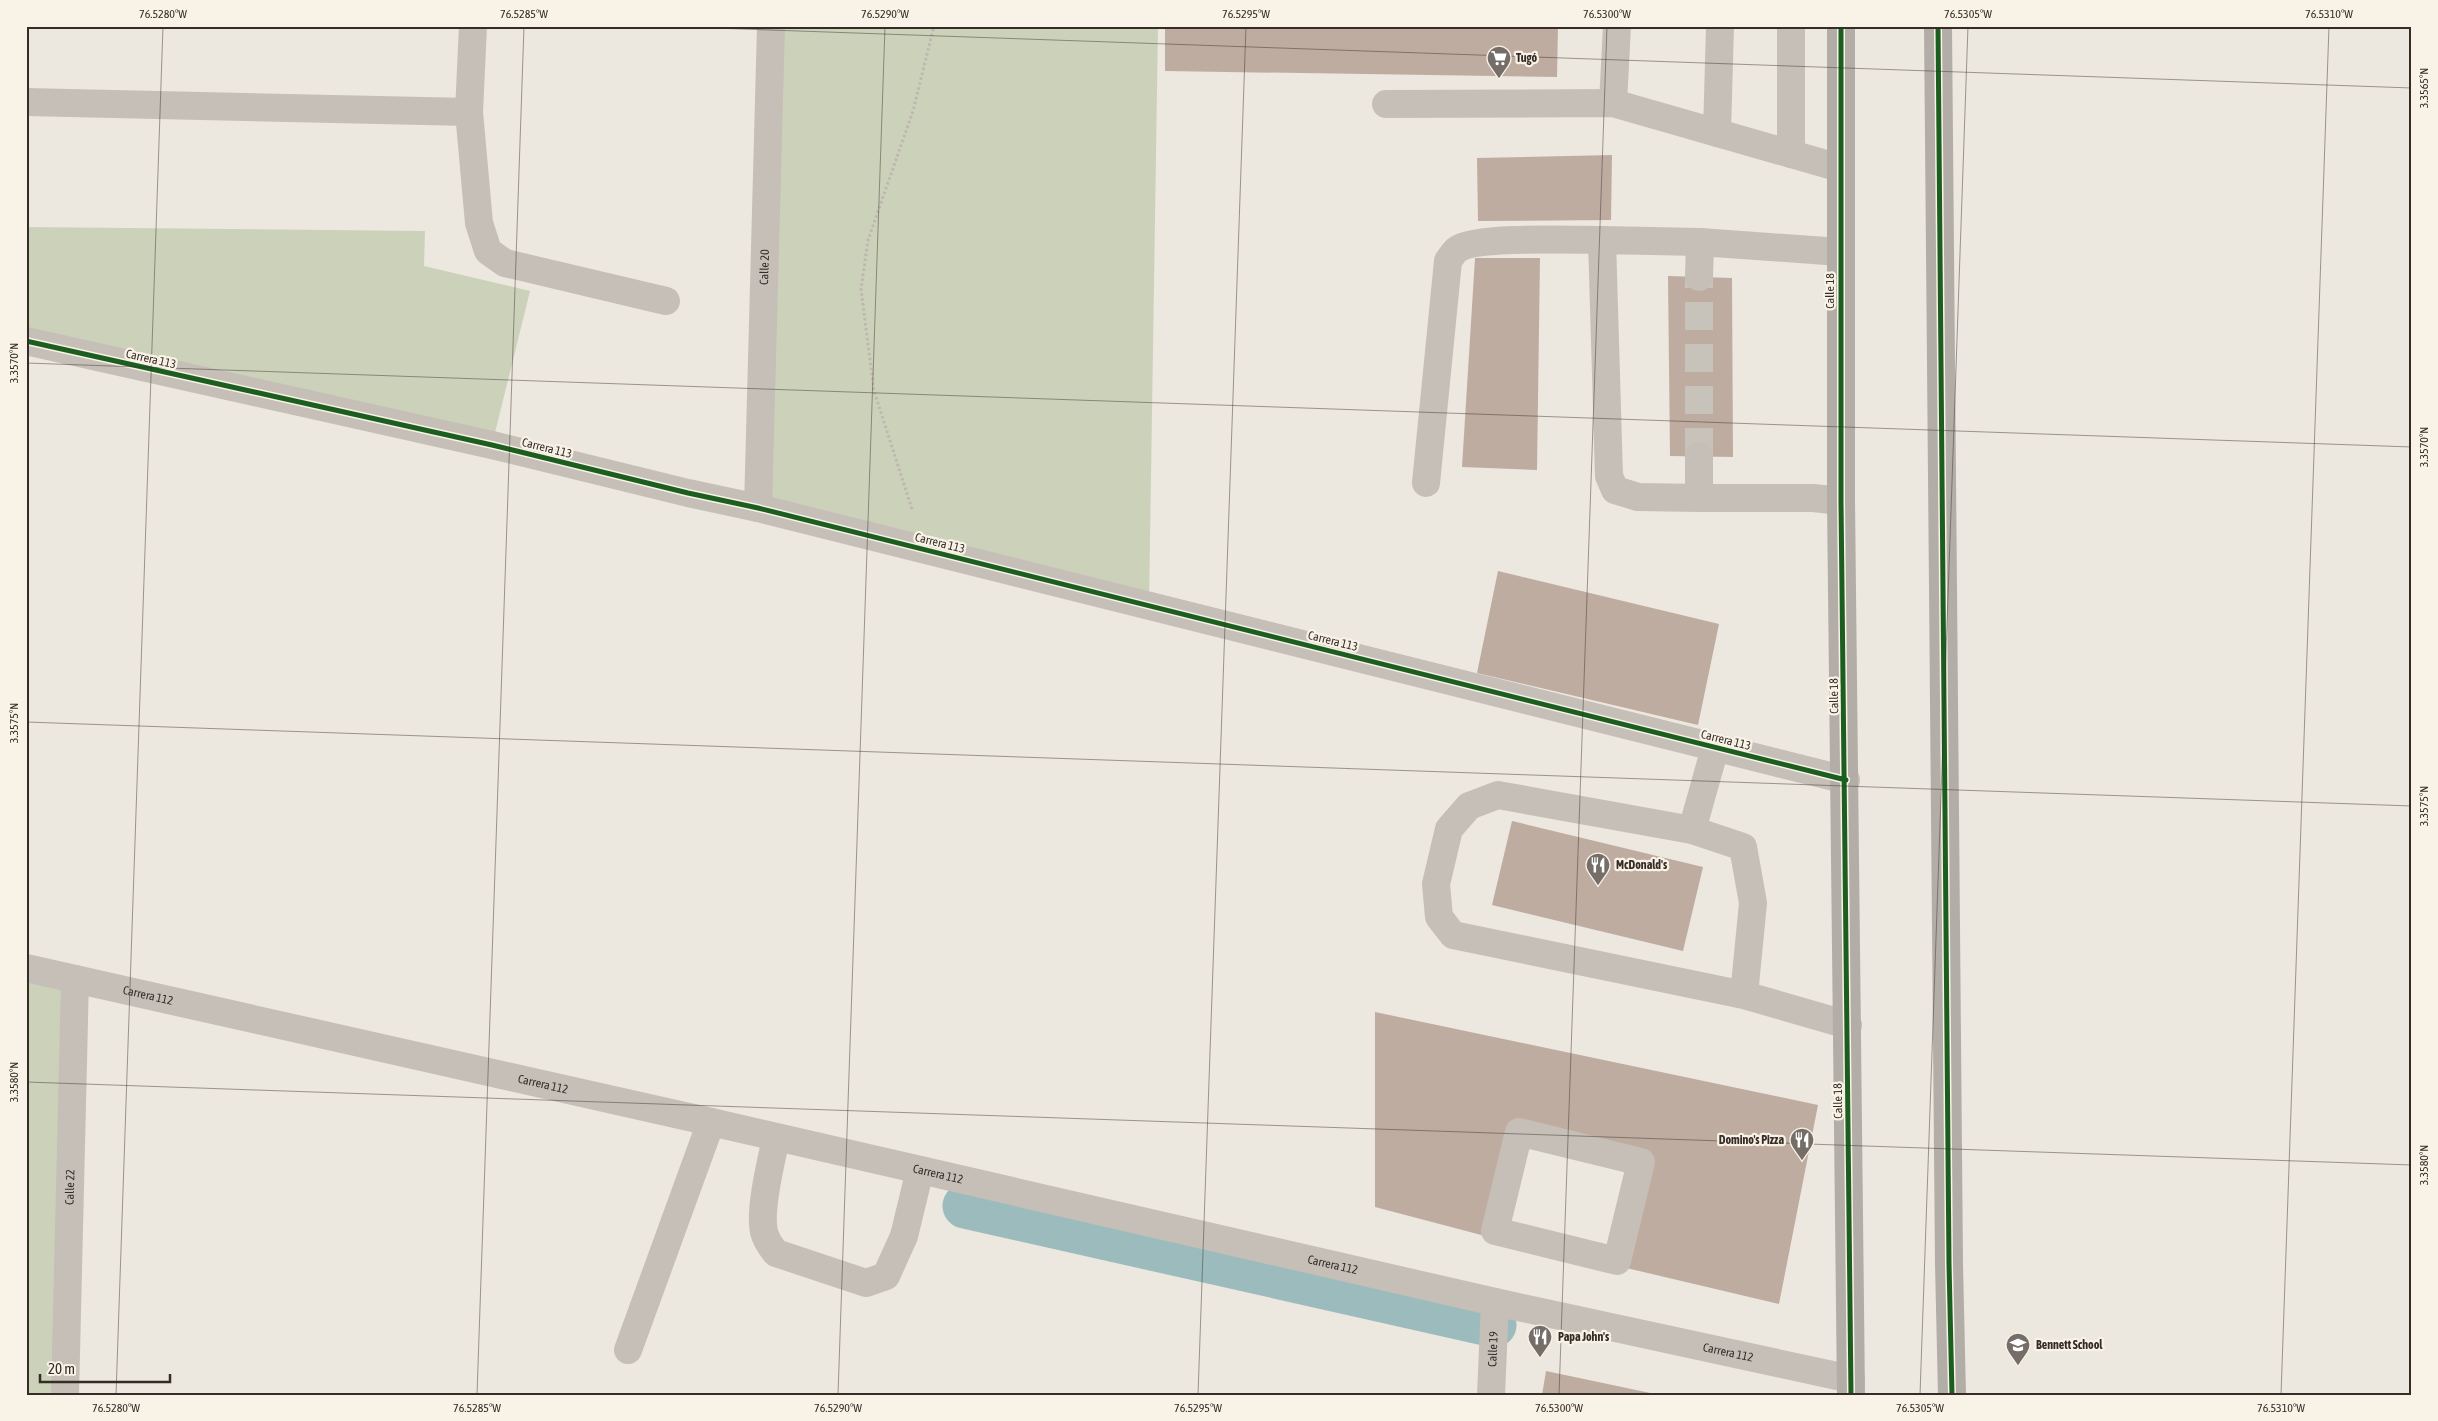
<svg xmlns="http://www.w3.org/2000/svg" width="2438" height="1421" font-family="'Asap Condensed',sans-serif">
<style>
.green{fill:#ccd2ba}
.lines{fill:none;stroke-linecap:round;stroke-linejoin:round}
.canal{stroke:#9cbbbd;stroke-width:45}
.building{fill:#bfaca1}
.minor-tunnel{stroke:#c7c2ba;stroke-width:28;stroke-dasharray:28 14;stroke-linecap:butt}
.path{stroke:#beb7b1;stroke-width:3;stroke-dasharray:2.5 2.5;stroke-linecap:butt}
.minor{stroke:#c5bfb8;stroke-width:28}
.major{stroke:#b3ada8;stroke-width:28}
.cycleway-casing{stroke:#f9f2e6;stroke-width:8}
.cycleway{stroke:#1b5e20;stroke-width:5}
.ticks{fill:none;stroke:#352c27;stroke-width:1;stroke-opacity:0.45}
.labels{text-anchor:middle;stroke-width:4.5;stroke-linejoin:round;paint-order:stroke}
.poi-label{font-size:12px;font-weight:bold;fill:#352c27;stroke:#f9f2e6;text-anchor:start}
.street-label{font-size:12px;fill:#352c27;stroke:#f9f2e6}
.neatline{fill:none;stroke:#352c27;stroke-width:2}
.ticks-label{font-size:12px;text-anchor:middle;fill:#352c27}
</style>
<rect width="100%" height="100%" fill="#ece7df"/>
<path class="green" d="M771,26H1158L1149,606L758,508Z
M26,227L425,231L424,266L530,291L492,445L26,341Z
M26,968L75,979L65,1395H26Z"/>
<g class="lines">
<path class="canal" d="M965,1206L1494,1325"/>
</g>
<path class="building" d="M1165,26H1558L1557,77L1165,71Z
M1612,155L1611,220L1478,221L1477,158Z
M1475,258H1540L1537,470L1462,467Z
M1668,276L1732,278L1733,457L1670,456Z
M1498,571L1719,624L1698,725L1477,673Z
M1512,821L1703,867L1683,951L1492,905Z
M1375,1012L1818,1105L1779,1304L1618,1266L1648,1158L1515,1126L1489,1237L1375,1207Z
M1546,1371L1655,1394V1395H1542Z"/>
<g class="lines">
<path class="minor-tunnel" d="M1699,456V277"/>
<path class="path" d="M912,509L874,391L861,289L868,240L913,111L934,26"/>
<g class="minor">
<path d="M473,26L469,112L479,223L488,251L505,263L666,301"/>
<path d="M1791,26V154"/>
<path d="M26,102L469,112"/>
<path d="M1613,103L1617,26"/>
<path d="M1386,104L1613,103L1840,168"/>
<path d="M1717,133L1720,26"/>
<path d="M1699,277L1700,242L1840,252"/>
<path d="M26,341L492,445L688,493L758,508L1846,780"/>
<path d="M1699,456V498H1813L1841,501"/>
<path d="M1426,483L1448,261C1451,257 1454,251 1458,249C1476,236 1576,240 1602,240"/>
<path d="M1699,498L1638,497L1615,490L1609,476L1602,240L1700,242"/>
<path id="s1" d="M758,508L771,26"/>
<path d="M1692,830L1715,748"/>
<path id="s2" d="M26,968L711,1122L1495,1302L1851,1379"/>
<path d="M1744,995L1753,903L1743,847L1692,830L1498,795L1469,806L1449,829L1436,884L1439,917L1453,935L1744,995L1848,1025"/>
<path d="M1519,1132L1641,1162L1617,1261L1495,1231Z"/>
<path d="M776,1138C771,1162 759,1210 764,1232C766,1240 771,1247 776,1253L866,1283L886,1276L904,1236L920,1170"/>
<path d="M628,1350L711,1122"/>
<path id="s3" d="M65,1395L75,979"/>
<path id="s4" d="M1491,1395L1495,1302"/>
</g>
<path class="major" d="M1841,26V501L1851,1395
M1938,26L1949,1264L1952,1395"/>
<defs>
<path id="cycleway" d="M1841,26V501L1851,1395
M1938,26L1949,1264L1952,1395
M26,341L492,445L688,493L758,508L1846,780"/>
</defs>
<use href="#cycleway" class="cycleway-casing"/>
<use href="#cycleway" class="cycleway"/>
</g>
<path class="ticks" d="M657,26L2412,88M26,363L2412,447M26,722L2412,806M26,1082L2412,1165M116,1395L163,26M477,1395L524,26M838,1395L885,26M1198,1395L1246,26M1559,1395L1607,26M1920,1395L1968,26M2281,1395L2329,26"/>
<defs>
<symbol id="supermarket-pin" viewBox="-11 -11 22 30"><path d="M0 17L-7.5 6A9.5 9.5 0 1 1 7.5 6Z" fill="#756d67" stroke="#f9f2e6"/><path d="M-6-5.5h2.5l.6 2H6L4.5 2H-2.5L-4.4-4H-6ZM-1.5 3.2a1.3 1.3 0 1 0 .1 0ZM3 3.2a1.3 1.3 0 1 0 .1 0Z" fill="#fff"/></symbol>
<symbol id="restaurant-pin" viewBox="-11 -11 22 30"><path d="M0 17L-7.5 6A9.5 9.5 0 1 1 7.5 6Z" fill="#756d67" stroke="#f9f2e6"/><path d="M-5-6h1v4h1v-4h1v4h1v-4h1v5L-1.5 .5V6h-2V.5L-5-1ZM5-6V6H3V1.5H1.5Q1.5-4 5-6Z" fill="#fff"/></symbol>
<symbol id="school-pin" viewBox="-11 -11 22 30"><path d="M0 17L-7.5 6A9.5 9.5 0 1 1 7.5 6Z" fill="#756d67" stroke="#f9f2e6"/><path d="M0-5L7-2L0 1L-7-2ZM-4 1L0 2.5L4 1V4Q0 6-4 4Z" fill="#fff"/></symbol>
</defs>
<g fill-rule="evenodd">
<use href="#supermarket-pin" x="1485" y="44" width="28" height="38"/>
<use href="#restaurant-pin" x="1584" y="851" width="28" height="38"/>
<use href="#restaurant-pin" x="1788" y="1126" width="28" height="38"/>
<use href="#restaurant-pin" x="1526" y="1323" width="28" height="38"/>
<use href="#school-pin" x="2004" y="1331" width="28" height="38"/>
</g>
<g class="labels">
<g class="poi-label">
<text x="1516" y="62">Tugó</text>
<text x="1616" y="869">McDonald's</text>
<text x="1784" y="1144" text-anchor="end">Domino's Pizza</text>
<text x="1558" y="1341">Papa John's</text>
<text x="2036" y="1349">Bennett School</text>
</g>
<g class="street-label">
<text dy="4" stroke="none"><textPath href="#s1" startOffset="241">Calle 20</textPath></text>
<text transform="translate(1830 291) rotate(-90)" y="4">Calle 18</text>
<text transform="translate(151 359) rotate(13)" y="4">Carrera 113</text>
<text transform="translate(547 448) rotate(14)" y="4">Carrera 113</text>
<text transform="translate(940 543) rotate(14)" y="4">Carrera 113</text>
<text transform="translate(1333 641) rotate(14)" y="4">Carrera 113</text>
<text transform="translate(1834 696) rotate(-91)" y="4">Calle 18</text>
<text transform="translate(1726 740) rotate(14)" y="4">Carrera 113</text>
<text dy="4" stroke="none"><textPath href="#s2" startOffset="125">Carrera 112</textPath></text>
<text dy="4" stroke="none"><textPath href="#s2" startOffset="530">Carrera 112</textPath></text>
<text transform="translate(1838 1101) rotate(-91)" y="4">Calle 18</text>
<text dy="4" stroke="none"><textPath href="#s2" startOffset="935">Carrera 112</textPath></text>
<text dy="4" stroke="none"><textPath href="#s3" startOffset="208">Calle 22</textPath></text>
<text dy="4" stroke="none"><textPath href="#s2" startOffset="1340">Carrera 112</textPath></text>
<text dy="4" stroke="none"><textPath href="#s4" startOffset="46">Calle 19</textPath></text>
<text dy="4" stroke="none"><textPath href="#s2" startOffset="1745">Carrera 112</textPath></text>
</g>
</g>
<rect width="2438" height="1421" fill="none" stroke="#f9f2e6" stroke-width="55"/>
<path d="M40 1374v8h130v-8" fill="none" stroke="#352c27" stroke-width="2.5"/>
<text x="48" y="1374" font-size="15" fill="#352c27" stroke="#f9f2e6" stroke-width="4" paint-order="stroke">20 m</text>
<rect x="28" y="28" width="2382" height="1366" class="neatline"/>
<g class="ticks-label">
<text x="163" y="18">76.5280°W</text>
<text x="524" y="18">76.5285°W</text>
<text x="885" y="18">76.5290°W</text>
<text x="1246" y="18">76.5295°W</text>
<text x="1607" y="18">76.5300°W</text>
<text x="1968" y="18">76.5305°W</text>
<text x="2329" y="18">76.5310°W</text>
<text transform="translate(2424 88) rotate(-90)" y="4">3.3565°N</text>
<text transform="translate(14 363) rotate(-90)" y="4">3.3570°N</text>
<text transform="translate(2424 447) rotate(-90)" y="4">3.3570°N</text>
<text transform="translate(14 723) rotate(-90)" y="4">3.3575°N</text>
<text transform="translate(2424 806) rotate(-90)" y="4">3.3575°N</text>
<text transform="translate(14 1082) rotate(-90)" y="4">3.3580°N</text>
<text transform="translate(2424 1165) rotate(-90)" y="4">3.3580°N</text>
<text x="116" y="1412">76.5280°W</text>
<text x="477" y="1412">76.5285°W</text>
<text x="838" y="1412">76.5290°W</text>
<text x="1198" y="1412">76.5295°W</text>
<text x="1559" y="1412">76.5300°W</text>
<text x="1920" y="1412">76.5305°W</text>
<text x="2281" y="1412">76.5310°W</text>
</g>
</svg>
